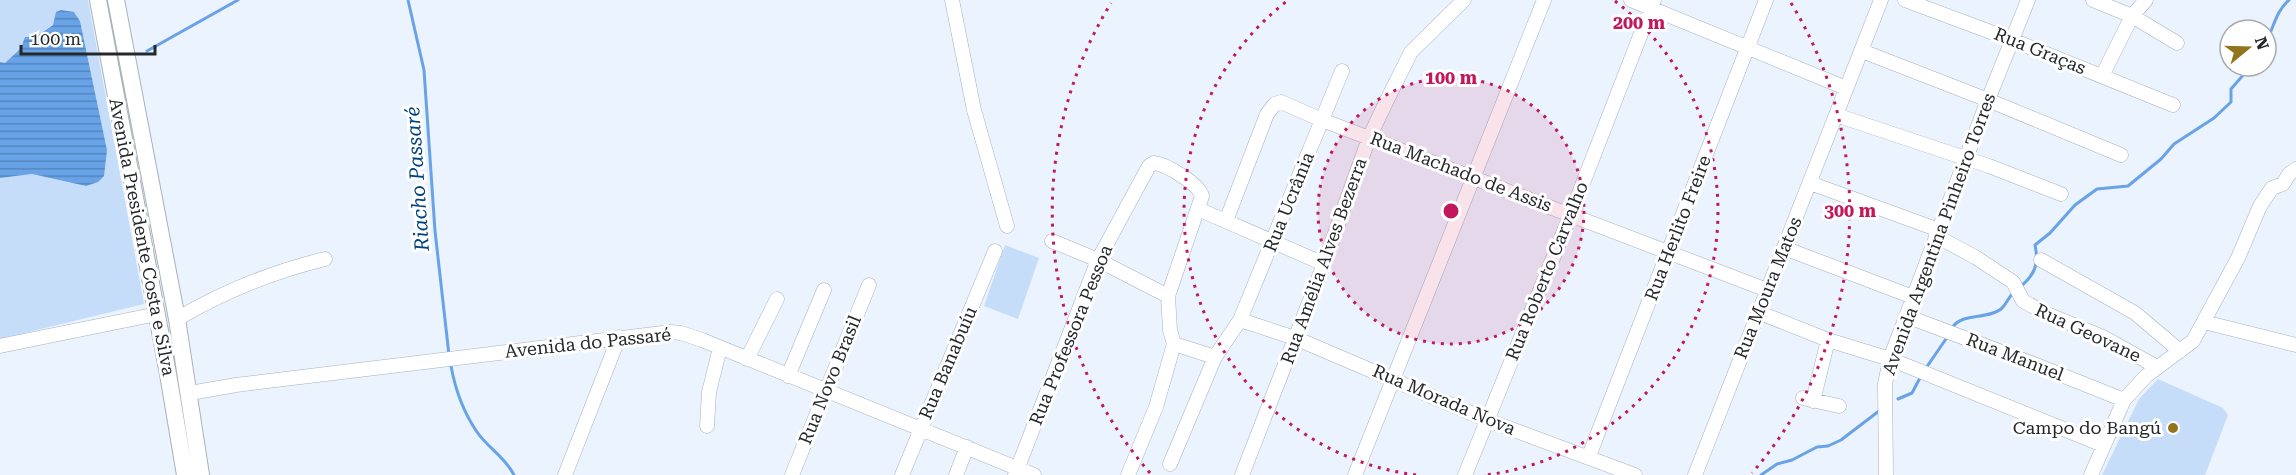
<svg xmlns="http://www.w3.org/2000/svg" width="2296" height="475" font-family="'Roboto Serif',serif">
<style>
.grass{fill:#c6ddf9}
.water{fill:url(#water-rules)}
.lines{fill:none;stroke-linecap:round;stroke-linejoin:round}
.stream{stroke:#68a3e7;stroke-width:3}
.minor-casing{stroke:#a9b1bb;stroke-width:15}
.major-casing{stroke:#a9b1bb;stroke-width:18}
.minor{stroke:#fff;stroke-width:14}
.major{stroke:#fff;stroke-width:16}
.ring{fill:none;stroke:#c2185b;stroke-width:3;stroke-dasharray:3 6}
.poi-dot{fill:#92751b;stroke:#fff;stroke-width:2}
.labels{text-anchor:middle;stroke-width:6;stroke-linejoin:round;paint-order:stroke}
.street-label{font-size:18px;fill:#24282b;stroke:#fff}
.poi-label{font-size:18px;fill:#24282b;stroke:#fff;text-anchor:end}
.water-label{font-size:20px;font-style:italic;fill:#004380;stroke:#fff}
.centre{fill:#c2185b;stroke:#fff;stroke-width:3}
.ring-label{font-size:18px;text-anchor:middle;font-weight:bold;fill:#c2185b;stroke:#fff;stroke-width:6;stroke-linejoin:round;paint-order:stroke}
</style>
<defs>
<pattern id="water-rules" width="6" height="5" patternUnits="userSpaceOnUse" patternTransform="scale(1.5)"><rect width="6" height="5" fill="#68a3e7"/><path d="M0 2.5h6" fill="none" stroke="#5585bb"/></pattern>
</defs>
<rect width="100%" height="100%" fill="#eaf3fe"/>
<path class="grass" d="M0,0H88L144,304L0,339V178L32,174L86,186L103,168L107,150L80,21L74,12C50,26 23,42 5,64L0,62Z
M1005,245L1039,258L1018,319L984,306Z
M2158,379L2223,408L2228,415L2205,475H2102L2139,399Z"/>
<path class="water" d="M61,10L74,12L80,21L107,150L104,176L98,182L86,186L32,174L0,178V62L5,63L21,48L25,37H35L53,25L56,12Z"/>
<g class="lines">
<path class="stream" d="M408,0L424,70L435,231L449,355
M2266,42C2274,27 2276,11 2289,0
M147,51L238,0
M2020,287C2035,275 2039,264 2035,245L2050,233L2075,205L2097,189L2128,186L2161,159L2174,144L2214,118L2231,102V89L2251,66
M1952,328C1962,312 1987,320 2001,309C2006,305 2008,298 2013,293
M451,366C455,388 464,413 477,432C488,448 505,457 514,475
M1926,368L1948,336
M1898,399L1912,393L1921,376
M1761,475L1777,464L1792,460L1817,447L1828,446L1841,440L1879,411"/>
<defs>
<path id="minor" d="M952,0L974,110L1007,226
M1631,0L1846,88
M1905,0L2012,40L2173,105
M2093,0L2132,16L2177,43
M1862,51L1988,100L2121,155
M2102,76L2132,16L2146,0
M1836,115L1989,166L2061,194
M1810,183L1939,230
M1198,209L1324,264
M1226,221L1267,114L1275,104L1281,102L1322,120L1767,290
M1936,236L1975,257L2013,282L2023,301L2047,314L2105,338L2157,367
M1052,241L1098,260L1168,296
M1784,248L1913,297
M2041,260L2135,313L2180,351
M1758,312L1828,340L1890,359L2103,445
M1906,316L2039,366L2124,400
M177,319C224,291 272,272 325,259
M1240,320L1295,338L1487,420L1635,475
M2204,322L2296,345
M1174,344L1215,357L1240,320L1342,71
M0,346L157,314
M747,359L777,299
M788,376L824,290
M190,393L236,385L671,332L681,333L702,340L1034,475
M1803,398L1839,406
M1813,401L1828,340
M707,426L709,392L720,348
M1589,456L1766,0
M1170,464L1215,357
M565,475L619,337
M792,475L869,285
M902,475L995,251
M956,475L967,447
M1015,475L1098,260L1149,166L1154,163C1166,164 1199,184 1202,196L1168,296L1170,330L1174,344
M1128,475L1156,407L1174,344
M1242,475L1324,264L1369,138L1388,98L1411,52L1464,0
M1355,475L1544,0
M1465,475L1571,214L1654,0
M1695,475L1881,0
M1886,475L1885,384L1890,359L1988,100L2028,0
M2091,475L2124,400L2146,376L2193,341L2238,258L2260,206L2272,188L2283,184L2289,174L2296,169"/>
<path id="major" d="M98,0L168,374L185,475
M116,0L177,319L201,475"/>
</defs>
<use href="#minor" class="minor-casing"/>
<use href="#major" class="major-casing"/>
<use href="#minor" class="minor"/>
<use href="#major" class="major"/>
</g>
<circle cx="1451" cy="211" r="133" fill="#c2185b" fill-opacity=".12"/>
<g class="ring">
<circle cx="1451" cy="211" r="133"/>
<path d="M1416 475A266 266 0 0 1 1287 1M1615 1A266 266 0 0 1 1486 475"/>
<path d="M1150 473A399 399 0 0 1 1111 3M1791 3A399 399 0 0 1 1752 473"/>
</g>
<circle class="poi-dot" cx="2173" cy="428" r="6"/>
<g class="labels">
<g class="street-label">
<text transform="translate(2040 51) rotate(22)" y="6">Rua Graças</text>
<text transform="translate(1461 172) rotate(21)" y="6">Rua Machado de Assis</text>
<text transform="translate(1289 202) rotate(-68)" y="6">Rua Ucrânia</text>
<text transform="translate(1678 228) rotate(-69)" y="6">Rua Herlito Freire</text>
<text transform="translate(1939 234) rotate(-70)" y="6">Avenida Argentina Pinheiro Torres</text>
<text transform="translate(142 237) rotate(79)" y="6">Avenida Presidente Costa e Silva</text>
<text transform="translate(1324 261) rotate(-70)" y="6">Rua Amélia Alves Bezerra</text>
<text transform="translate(1547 271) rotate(-68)" y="6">Rua Roberto Carvalho</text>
<text transform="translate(1768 288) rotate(-68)" y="6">Rua Moura Matos</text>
<text transform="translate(2088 333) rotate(25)" y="6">Rua Geovane</text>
<text transform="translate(1071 335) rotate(-68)" y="6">Rua Professora Pessoa</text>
<text transform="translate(588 343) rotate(-6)" y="6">Avenida do Passaré</text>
<text transform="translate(2015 357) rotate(21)" y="6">Rua Manuel</text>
<text transform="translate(948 363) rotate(-67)" y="6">Rua Banabuíu</text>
<text transform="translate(830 380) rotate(-68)" y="6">Rua Novo Brasil</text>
<text transform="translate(1444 400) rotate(23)" y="6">Rua Morada Nova</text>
</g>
<g class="poi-label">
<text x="2161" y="434">Campo do Bangú</text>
</g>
<g class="water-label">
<text transform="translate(417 179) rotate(-94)" y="7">Riacho Passaré</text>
</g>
</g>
<circle cx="1451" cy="211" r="9" class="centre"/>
<g class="ring-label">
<text x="1639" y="29">200 m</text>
<text x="1451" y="84">100 m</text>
<text x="1850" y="217">300 m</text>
</g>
<g transform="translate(2248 48) rotate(71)"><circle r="28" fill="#ffffff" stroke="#a7a9aa" stroke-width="1.5"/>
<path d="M0-4.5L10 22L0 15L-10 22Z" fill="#92751b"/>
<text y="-9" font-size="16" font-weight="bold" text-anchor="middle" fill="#24282b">N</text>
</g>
<path d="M21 45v9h134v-9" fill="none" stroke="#24282b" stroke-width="3"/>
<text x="30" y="45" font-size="18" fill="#24282b" stroke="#ffffff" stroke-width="4.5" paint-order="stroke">100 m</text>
</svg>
